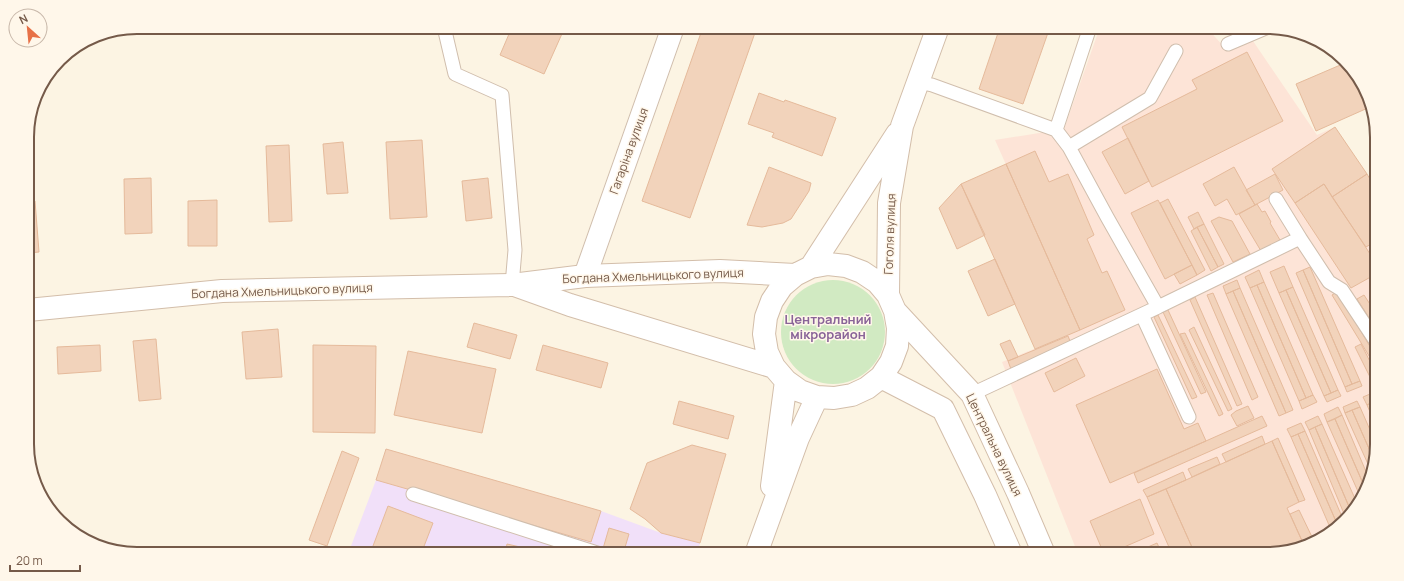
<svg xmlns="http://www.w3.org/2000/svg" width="1404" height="581" font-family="Manrope,sans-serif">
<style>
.commercial{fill:#fde4d7}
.education{fill:#f1e0f9}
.green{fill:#d1eac2}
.building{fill:#f2d3bb;stroke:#e5ba9b}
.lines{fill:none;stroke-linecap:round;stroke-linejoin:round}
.lane-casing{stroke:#d0bead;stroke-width:15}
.street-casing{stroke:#d0bead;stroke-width:24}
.secondary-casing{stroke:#d3beaa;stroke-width:24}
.lane{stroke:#fff;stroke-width:13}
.street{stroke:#fff;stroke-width:22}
.secondary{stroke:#fff;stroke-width:22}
.labels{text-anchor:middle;stroke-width:3;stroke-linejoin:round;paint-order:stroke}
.street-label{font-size:12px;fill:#755a49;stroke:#fff7ea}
.neighbourhood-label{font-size:13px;font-weight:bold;fill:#896498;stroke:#fff7ea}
.rim{fill:none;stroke:#755a49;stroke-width:2}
</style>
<rect width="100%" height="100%" fill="#fcf4e3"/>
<path class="commercial" d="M1100,27H1206L1226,49L1253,41L1317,135L1335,127L1376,189L1377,444L1371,480L1334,531L1274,554H1078L1002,362L1080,330L995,140L1064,129Z"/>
<path class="education" d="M386,449L601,511L661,533L700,543L697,554H348L376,480Z"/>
<path class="green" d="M781 332a52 52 0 1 1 104 0a52 52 0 1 1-104 0Z"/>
<path class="building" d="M512,27H565L544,74L500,55Z
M703,27H757L690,218L642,201Z
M1000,27H1050L1023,104L979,89Z
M1247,52L1283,121L1152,187L1122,127L1197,89L1192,80Z
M1345,63L1354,70L1370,107L1316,131L1296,84Z
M759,93L784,102L785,100L836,118L822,156L772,137L774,133L748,124Z
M1335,127L1367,174L1332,197L1324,184L1295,203L1272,169Z
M1128,138L1149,181L1125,194L1102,152Z
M422,140L427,217L390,219L386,142Z
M343,142L348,193L327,194L323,144Z
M289,145L292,221L269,222L266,146Z
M1035,151L1049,182L1068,174L1094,235L1087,239L1102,273L1107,271L1125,310L1080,330L1006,164Z
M1006,164L1080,330L1035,349L961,184Z
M769,167L811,183L809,191L791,219L783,223L762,227L747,225Z
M1234,167L1255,205L1236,215L1227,199L1215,206L1203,184Z
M1275,174L1283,190L1255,205L1246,190Z
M1367,174L1376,189V241L1366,247L1332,197Z
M151,178L152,233L125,234L124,179Z
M488,178L492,218L466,221L462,181Z
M961,184L985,235L957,249L939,208Z
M1324,184L1376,263V274L1351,288L1295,203Z
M1168,199L1205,270L1197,275L1160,203Z
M217,200V246H188V201Z
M1158,200L1192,265L1165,279L1131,213Z
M35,201L39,252L28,253V202Z
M1257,204L1262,212L1265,211L1271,222L1270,223L1280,240L1261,251L1239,214Z
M1198,212L1204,224L1194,229L1188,217Z
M1219,217L1232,221L1250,254L1233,262L1211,221Z
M1204,224L1224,264L1218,267L1197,227Z
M1197,227L1218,267L1211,271L1191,231Z
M995,259L1015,304L988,316L968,271Z
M1192,265L1197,275L1180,284L1174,274Z
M1284,266L1293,287L1279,293L1270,272Z
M1310,267L1360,381L1352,384L1303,270Z
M1259,270L1264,282L1250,288L1245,277Z
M1303,270L1352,384L1345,387L1296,273Z
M1237,280L1240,288L1226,294L1223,286Z
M1264,282L1313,395L1306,398L1257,285Z
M1257,285L1306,398L1299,401L1250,288Z
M1293,287L1338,390L1331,393L1286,290Z
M1240,288L1293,410L1286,413L1233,291Z
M1286,290L1331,393L1324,396L1279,293Z
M1233,291L1286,413L1279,416L1226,294Z
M1337,292L1377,358V369L1332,295Z
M1213,293L1258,397L1252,400L1207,295Z
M1364,295L1377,315V330L1357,299Z
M1195,297L1242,404L1237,406L1190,300Z
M1168,310L1206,392L1201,394L1163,312Z
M1158,315L1197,397L1192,399L1154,317Z
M474,323L517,335L510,359L467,347Z
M1194,327L1232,409L1228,411L1189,330Z
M278,329L282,377L246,379L242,332Z
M1185,333L1223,414L1219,416L1180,334Z
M1068,336L1072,346L1012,372L1008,361Z
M156,339L161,399L139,401L133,341Z
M1010,340L1018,357L1008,361L1000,344Z
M1361,344L1376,373L1370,377L1355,347Z
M100,345L101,371L58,374L57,347Z
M313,345L376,346L375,433L313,432Z
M543,345L608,363L601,388L536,370Z
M408,351L496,369L482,433L394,415Z
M1076,358L1085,376L1054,392L1045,373Z
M1157,369L1184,429L1198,423L1206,441L1110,483L1076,405Z
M1377,373V379L1372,382L1370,377Z
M1360,381L1362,386L1347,392L1345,387Z
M1338,390L1341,396L1327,402L1324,396Z
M1377,391V400L1367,405L1363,397Z
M1313,395L1317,402L1302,409L1299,401Z
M679,401L734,416L728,439L673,424Z
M1357,401L1360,407L1345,413L1343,407Z
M1374,401L1377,409V428L1367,405Z
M1248,406L1254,418L1237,426L1231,415L1236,411Z
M1338,407L1342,415L1327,422L1324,414Z
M1360,407L1377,446L1374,460L1352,410Z
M1352,410L1374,460L1372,473L1345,413Z
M1342,415L1370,481L1365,488L1335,419Z
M1262,416L1267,426L1138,483L1134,473Z
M1318,416L1322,424L1309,430L1305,422Z
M1335,419L1365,488L1360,496L1327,422Z
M1301,423L1305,431L1291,437L1287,429Z
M1322,424L1356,501L1350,509L1315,427Z
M1315,427L1350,509L1345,516L1309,430Z
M1305,431L1343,519L1338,526L1298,434Z
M1298,434L1338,526L1332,532L1291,437Z
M1262,436L1265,444L1226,462L1222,454Z
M1278,438L1305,500L1299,502L1272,441Z
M1272,441L1299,502L1287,508L1303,543L1274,554H1195L1166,489Z
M692,445L726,454L700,543L661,533L645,519L630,509L647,463Z
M386,449L601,511L591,542L376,480Z
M342,451L359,458L327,546L309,540Z
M1217,457L1220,464L1192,477L1188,469Z
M1183,472L1186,480L1147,497L1143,490Z
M1166,489L1195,554H1172L1147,497Z
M1140,499L1154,534L1108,554H1104L1090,521Z
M388,506L433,523L421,554H370Z
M1299,510L1313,539L1303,543L1290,514Z
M609,528L629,534L623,554H607L602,552Z
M1157,543L1162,554H1132Z
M507,544L551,554H505Z"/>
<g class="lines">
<defs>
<path id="lane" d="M444,27L455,74L502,95L515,250L512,285
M1228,44L1268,27
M918,82L932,85L1056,130L1069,147L1107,217L1158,307L972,394
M1056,130L1090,27
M1069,147L1150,98L1176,51
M1300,238L1329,282L1342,290L1377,343
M1158,307L1300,238L1276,199
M1142,315L1189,417
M413,494L600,554"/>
<path id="street" d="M585,276L673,27"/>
<path id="secondary" d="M811,267L897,134
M517,286L570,305L774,367
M888,295L889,203L902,126L938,27
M28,310L222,291L512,285L585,276L720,271L795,275L811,267L828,264L846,266L862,272L877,282L888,295L895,311L898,328L897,346L891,362L881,377L867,388L852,395L834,398L817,397L800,391L786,381L774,367L767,352L764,334L766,317L772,301L782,286L795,275
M895,311L972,394L1018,493L1044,554
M881,377L943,409L985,495L1011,554
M772,486L786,381
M756,554L798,438L817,397"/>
</defs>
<use href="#lane" class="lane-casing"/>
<use href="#street" class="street-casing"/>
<use href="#secondary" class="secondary-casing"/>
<use href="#lane" class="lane"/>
<use href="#street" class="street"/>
<use href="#secondary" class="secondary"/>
</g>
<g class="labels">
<g class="street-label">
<text transform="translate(629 151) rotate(-70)" y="4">Гагаріна вулиця</text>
<text transform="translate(890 234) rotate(-88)" y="4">Гоголя вулиця</text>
<text transform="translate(653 276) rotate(-2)" y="4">Богдана Хмельницького вулиця</text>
<text transform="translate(282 291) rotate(-2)" y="4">Богдана Хмельницького вулиця</text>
<text transform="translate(994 445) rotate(64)" y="4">Центральна вулиця</text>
</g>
<g class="neighbourhood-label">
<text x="828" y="324">Центральний<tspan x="828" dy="15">мікрорайон</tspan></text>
</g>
</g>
<path d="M0 0H1404V581H0ZM137 34H1267A103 103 0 0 1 1370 137V444A103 103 0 0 1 1267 547H137A103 103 0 0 1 34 444V137A103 103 0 0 1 137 34Z" fill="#fff7ea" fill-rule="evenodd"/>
<path class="rim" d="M137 34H1267A103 103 0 0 1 1370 137V444A103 103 0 0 1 1267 547H137A103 103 0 0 1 34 444V137A103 103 0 0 1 137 34Z"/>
<g transform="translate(28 28) rotate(333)"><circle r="19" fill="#fff7ea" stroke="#c8b8aa"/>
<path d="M0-3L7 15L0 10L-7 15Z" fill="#e77147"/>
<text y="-6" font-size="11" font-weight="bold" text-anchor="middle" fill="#755a49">N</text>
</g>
<path d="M10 565v6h70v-6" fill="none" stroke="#755a49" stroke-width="2"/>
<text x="16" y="565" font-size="12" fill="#755a49" stroke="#fff7ea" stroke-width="3" paint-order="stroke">20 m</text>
</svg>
